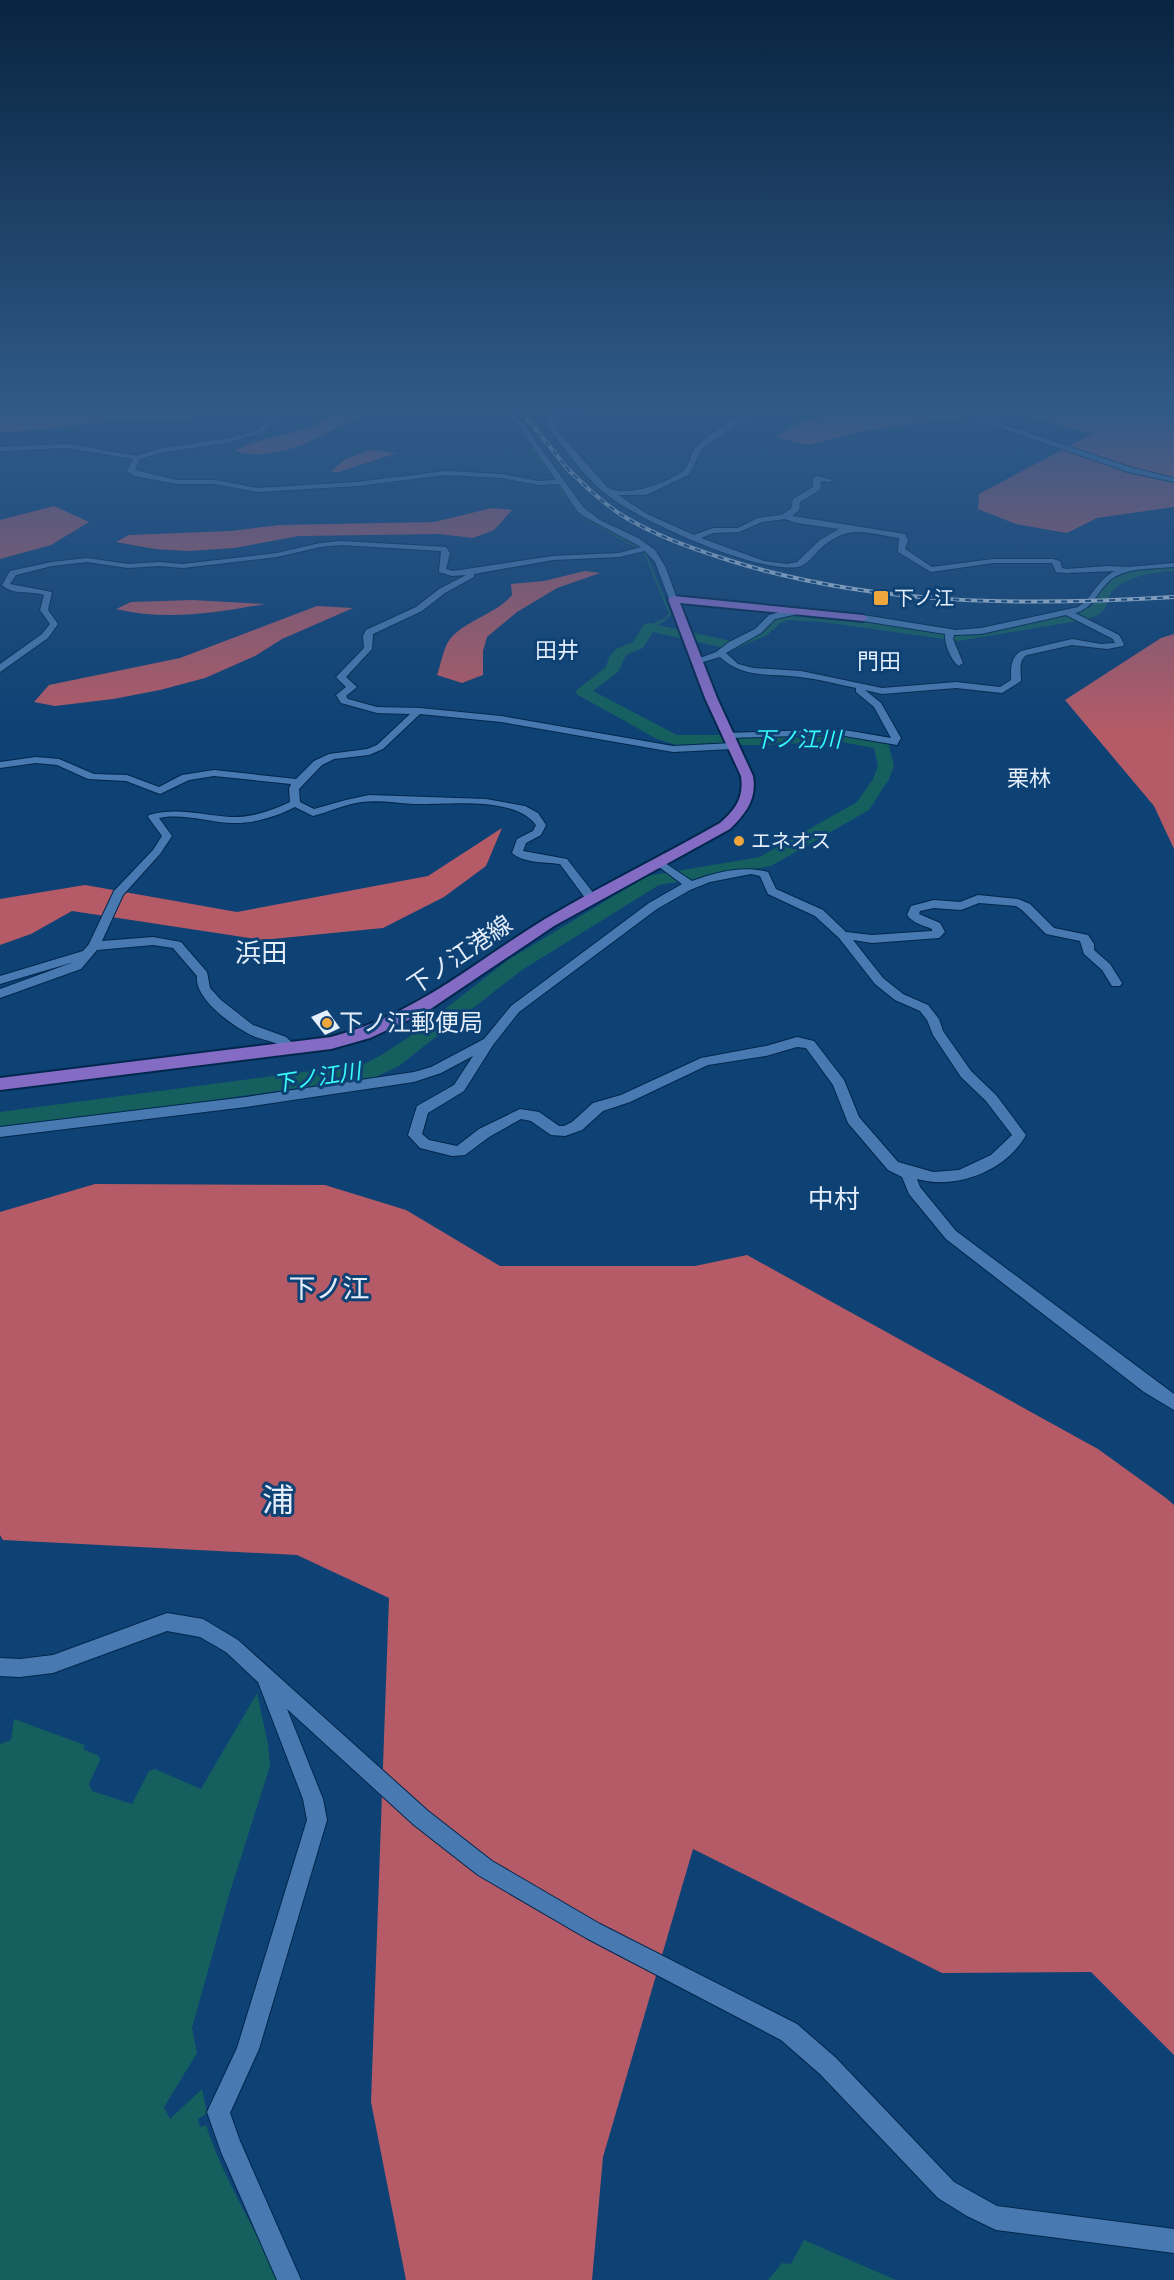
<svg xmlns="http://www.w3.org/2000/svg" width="1174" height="2280" font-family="Spectral,'Noto Sans JP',serif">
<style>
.forest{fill:#b45b67}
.water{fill:#15605f}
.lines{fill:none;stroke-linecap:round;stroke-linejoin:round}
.stream-far1{stroke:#15605f;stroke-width:2}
.stream{stroke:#15605f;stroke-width:3}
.river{fill:#15605f;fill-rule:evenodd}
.building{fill:#e4f0fe}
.minor-casing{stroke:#01274d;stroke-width:2}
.major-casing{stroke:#01274d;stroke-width:4}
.minor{fill:#4879b0;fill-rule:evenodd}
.major{fill:#846cc5;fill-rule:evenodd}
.rail-casing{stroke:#b8cbdf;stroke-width:4}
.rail{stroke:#0e4174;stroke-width:2;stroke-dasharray:6;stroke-linecap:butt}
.poi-dot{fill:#efa73d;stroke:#0e4174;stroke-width:2}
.labels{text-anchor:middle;stroke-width:6;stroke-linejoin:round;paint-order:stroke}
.far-poi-label{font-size:20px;fill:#e4eefb;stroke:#0e4174;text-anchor:start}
.far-quarter-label{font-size:22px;fill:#e4eefb;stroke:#0e4174}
.far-neighbourhood-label{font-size:22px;fill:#e4eefb;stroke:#0e4174}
.far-water-label{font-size:22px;font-style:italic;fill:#37fdf9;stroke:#0e4174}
.street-label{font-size:24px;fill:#e4eefb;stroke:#0e4174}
.poi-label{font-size:24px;fill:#e4eefb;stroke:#0e4174;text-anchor:start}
.neighbourhood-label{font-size:26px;fill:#e4eefb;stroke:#0e4174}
.quarter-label{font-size:27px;fill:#e4eefb;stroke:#0e4174}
.near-neighbourhood-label{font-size:32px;fill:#e4eefb;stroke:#0e4174}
</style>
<rect width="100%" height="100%" fill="#0e4174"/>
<path class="forest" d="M199,413L186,420L107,421L48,429L0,432V414Z
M336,413H370C326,429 285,465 235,451L249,444L313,426Z
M833,413H1174V507L1097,518L1067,533L1016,524L978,509L979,494L1092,434L1028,417L986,414L862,431L809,445L775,437L801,422Z
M370,450L397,453L338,472H331L344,460Z
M54,506L89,522L51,545L0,559V520Z
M492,508L512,510L494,530L473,538L439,534L299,536L234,548L188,551L155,549L116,542L129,535L230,531L280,525L434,522Z
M585,571L600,573L557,588L517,612L487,637L483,651V675L462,683L437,675C441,665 443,648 450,639C467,619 495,615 512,595L511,584L544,581Z
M192,600L265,604C215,613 166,621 116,609L131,602Z
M317,606L353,608L282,639L255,656L205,678L160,690L113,699L55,706L34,702L49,685L180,658Z
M1174,634V849L1154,806L1065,700L1161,638Z
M502,828L486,866L444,897L383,928L262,940L72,911L31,934L0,945V899L85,885L237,912L428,876Z
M95,1184L325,1185L406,1210L500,1266H695L747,1255L1098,1449L1166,1498L1174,1505V2055L1091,1972L942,1973L693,1849L603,2157L592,2280H406L371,2102L389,1598L297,1555L3,1540L0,1535V1212Z"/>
<path class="water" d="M257,1693L268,1744L270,1766L229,1895L192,2028L197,2053L164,2107L170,2119L202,2089L207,2113L198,2119L200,2127L206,2125C223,2179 256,2228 278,2280H0V1744L11,1740L14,1719L85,1745L83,1749L99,1756L100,1760L89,1784L92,1791L132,1804L149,1771L155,1769L201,1789Z
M804,2240L896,2280H768L782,2263L791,2264Z"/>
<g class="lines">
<path class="stream-far1" d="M524,437L555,481
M557,485L581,516L644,551L670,614L663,621"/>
<path class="stream" d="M649,627L664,620"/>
<path class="river" d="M1174,563V571C1153,572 1127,576 1112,592C1108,597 1108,600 1106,606C1103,616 1088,619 1078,621L958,641L823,622L788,620L782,622L767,635L733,650L653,632L643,648L626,655L618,672L593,691L677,735H771L835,731L888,742L894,766L889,779L869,810L771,866L659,885L522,970L423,1047L399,1066L376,1077L0,1130V1112L364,1064L383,1054L409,1037L508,960L647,876L760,857L857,802L873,779L878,766L874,748L835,741L771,745H676L657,739L578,695L575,692L578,689L606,667L609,657L616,649L633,642L644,624L649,623L731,641L757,629L772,616L788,612L823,614L958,633L1076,613L1092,606C1099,571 1145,565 1174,563Z"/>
</g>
<path class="building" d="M327,1010L340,1028L325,1035L311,1017Z"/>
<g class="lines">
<defs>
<path id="minor" d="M275,413H281L261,433L231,442L160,453L140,459L135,470L177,480H215L258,488L357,482L446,471L502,474L539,481L556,480L509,413H515L583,507L600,520L638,538L655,550L666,568L677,599L673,602L669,599L655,562L645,551L619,557L553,560L474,574V577L445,593L422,611L373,634L372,649L346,677L357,687L346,696L348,699L377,707L420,708L501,716L673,746L733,743L738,746L733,749L673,752L501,722L420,714L383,749L369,755L334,759L322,765L299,789L300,802L314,809L346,800L369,795L486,799L525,806L538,813L546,825L541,835L526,843L523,851L567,859L598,899L592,903L588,902L560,864C544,862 523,863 512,853L517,839L533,831L536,825C514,795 446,805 413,804C396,803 379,800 362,802C345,804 329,812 313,816L295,807C276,817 252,824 231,823C207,822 184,813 159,818L172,836L160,854L123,895L102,941L153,937L181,942L207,972L210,988L221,1000L253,1025L286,1037L298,1048L296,1051C287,1054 283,1047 275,1043C268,1040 260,1039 253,1036C234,1027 194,999 197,976L173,948L153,945L97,950L81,969L0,998V989L74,962L0,984V976L83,951L89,944L114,891L153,850L162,836L148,817L149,815C178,807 202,815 230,817C251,818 271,811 290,802L289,789L291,784L214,776L189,780L160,794L126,781L88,779L57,765L36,763L0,768V762L36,757L59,759L94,774L127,775L159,787L182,775L214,770L296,779L314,761L329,754L367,749L377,745L410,714L377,713L341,703L336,695L346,687L336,677L364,648L363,636L366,630L416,607L439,589L466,575L452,576L439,572L441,551L341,545L320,547L277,557L183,568L159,566L128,568L87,562L52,566L16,575L10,584L52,592L48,610L58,624L48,638L0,672V664L42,634L50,624L40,610L44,595C31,590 13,596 2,585L10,571L52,562L87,558L128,564L159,562L183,564L277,553L320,543L341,541L446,547L450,553L446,569L453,571L553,556L619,553L641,547L585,517L577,511L559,484L539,485L502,478L446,475L357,486L258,492L215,484H177L134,476L127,471L133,459L67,448L0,451V447L67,444L137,456L159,449L230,438L257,431Z
M549,413H582L579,415L554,418L555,428L607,487C623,499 670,483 684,470C690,465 689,456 694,450C705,436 739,413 756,413L706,445L699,453L693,468L688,475L646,495H618L647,514L694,535L713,528H738L758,518L781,515L791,509L793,499L813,487V478L817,476L833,480L829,482L821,481L820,490L800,502L799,510L792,516L905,534L908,540L905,549L932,567L993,559H1053L1060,561L1062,568L1066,569L1108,566L1128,567L1174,563V567C1154,569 1130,567 1113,578C1097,589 1095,608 1075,613L1119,635L1124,644L1123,646L1107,649L1072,645L1027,655C1018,660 1021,672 1021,681L1002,693L956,688L882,694L865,690L881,703L901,738L897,745L839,735L728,738L725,737V733L839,729L891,738L874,707L856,692V688C837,684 818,679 800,677C769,673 744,679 720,657L696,664L692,661L716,652L729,642L755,629L769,615L791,609H803L807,612L775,619L761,633L726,653L738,664L753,668L801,671L882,688L956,682L1000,687L1011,680C1011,669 1010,658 1021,651L1072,639L1101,644L1115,643L1113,639L1066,615L981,634L954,635L953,639L963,663L959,666C951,661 944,643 945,634L863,621L859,618L863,615L956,630L981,628L1078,607C1093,597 1098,579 1115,571L1066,573L1056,572L1052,563H993L931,572L898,552L899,538C864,533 848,523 819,550C813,556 807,565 798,567C757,574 634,519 602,491C584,475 563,447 549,428L547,422ZM785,519L797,523L839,529L820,540L797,562L787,564L764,561L701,538L713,533L739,532L762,522Z
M959,413H968L1133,468L1174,478V482L1128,472Z
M659,859L692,881C716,872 743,865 768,872L776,889L823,910L846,932L872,935L932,931V929C922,925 913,923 907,915L911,906L934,900L960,902L978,895L1018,899L1030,904L1054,928L1088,935L1094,944V950L1110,964L1122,983L1120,986H1112L1102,970L1084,954L1080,941L1046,934L1022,910L1016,906L979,903L961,910L934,908L920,911L919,914L940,923L945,932L939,938L872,943L853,940L883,978L903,994L928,1005L939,1019L943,1031L971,1071L996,1095L1026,1135C1006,1171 956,1190 917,1179L920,1187L956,1231L1174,1394V1410L1144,1392L946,1239L909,1194L902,1177L888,1170L848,1123L833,1085L806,1048L797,1047L766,1056L708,1065L630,1102L603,1111L582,1130L565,1136L551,1135L531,1121L521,1119L489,1137L465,1155L452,1156L420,1148L408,1135L417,1106L454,1085L473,1056L441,1073L414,1082L246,1107L0,1137V1127L246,1097L414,1072L431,1067L484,1039L511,1006L649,903L682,884L655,864V860ZM751,874L760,876L768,894L815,916L839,938L875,984L895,1000L920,1011L927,1020L933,1035L961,1077L986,1101L1012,1135L991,1155L959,1170L933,1172L898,1162L859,1117L844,1080L814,1041L797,1037L766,1046L701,1058L621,1095L593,1103L572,1122L564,1126H559L539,1112L520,1109L479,1129L457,1146L429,1140L422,1134L428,1113L464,1091L493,1045L519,1012L657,909L690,890L710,882Z
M167,1613L203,1619L238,1640L428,1811L492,1861L600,1924L797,2024L836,2058L954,2182L997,2206L1174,2229V2253L996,2230L967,2216L938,2198L820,2074L781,2040L586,1938L478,1875L414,1825L287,1709L323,1799L327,1820L259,2049L230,2113L240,2141L301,2280H277L221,2152L207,2112L237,2048L307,1820L303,1799L258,1682L226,1652L200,1637L167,1631L53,1673L20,1677L0,1676V1658L20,1659L53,1655Z"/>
<path id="major" d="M673,596L863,615L868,618L863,621L680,603L717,698L753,776C757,799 746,813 730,829L554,926L426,1012L370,1038L331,1049L0,1090V1078L331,1037C419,1013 470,965 545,919C602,885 662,856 720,823C736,809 744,798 741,776L705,698L668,599Z"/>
</defs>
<use href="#minor" class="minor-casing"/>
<use href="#major" class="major-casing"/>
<use href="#minor" class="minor"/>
<use href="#major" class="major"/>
<defs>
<path id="rail" d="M523,413L570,472
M565,466C582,483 599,500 620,514C653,535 691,548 728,560C874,606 1023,606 1174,597"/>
</defs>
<use href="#rail" class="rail-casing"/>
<use href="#rail" class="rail"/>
</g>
<linearGradient id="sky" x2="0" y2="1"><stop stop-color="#082440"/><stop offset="0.56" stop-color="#305a88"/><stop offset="1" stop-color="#305a88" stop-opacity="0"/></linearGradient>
<rect width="1174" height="732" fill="url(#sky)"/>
<g class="poi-dot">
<rect x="873" y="590" width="16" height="16" rx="3"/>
<circle cx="739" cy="841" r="6"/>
<circle cx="327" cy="1023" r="6"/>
</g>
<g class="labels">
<g class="far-poi-label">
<text x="894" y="605">下ノ江</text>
<text x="751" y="848">エネオス</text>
</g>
<g class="far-quarter-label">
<text x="557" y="658">田井</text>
</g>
<g class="far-neighbourhood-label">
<text x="879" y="669">門田</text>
<text x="1029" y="786">栗林</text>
</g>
<g class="far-water-label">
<text x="797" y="747">下ノ江川</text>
<text transform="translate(317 1077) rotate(-9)" y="8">下ノ江川</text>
</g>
<g class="street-label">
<text transform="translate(460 955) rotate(-34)" y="8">下ノ江港線</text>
</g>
<g class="poi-label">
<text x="339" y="1031">下ノ江郵便局</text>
</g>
<g class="neighbourhood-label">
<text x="261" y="962">浜田</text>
<text x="834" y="1208">中村</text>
</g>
<g class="quarter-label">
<text x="329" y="1298">下ノ江</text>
</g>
<g class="near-neighbourhood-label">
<text x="278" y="1511">浦</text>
</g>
</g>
</svg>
